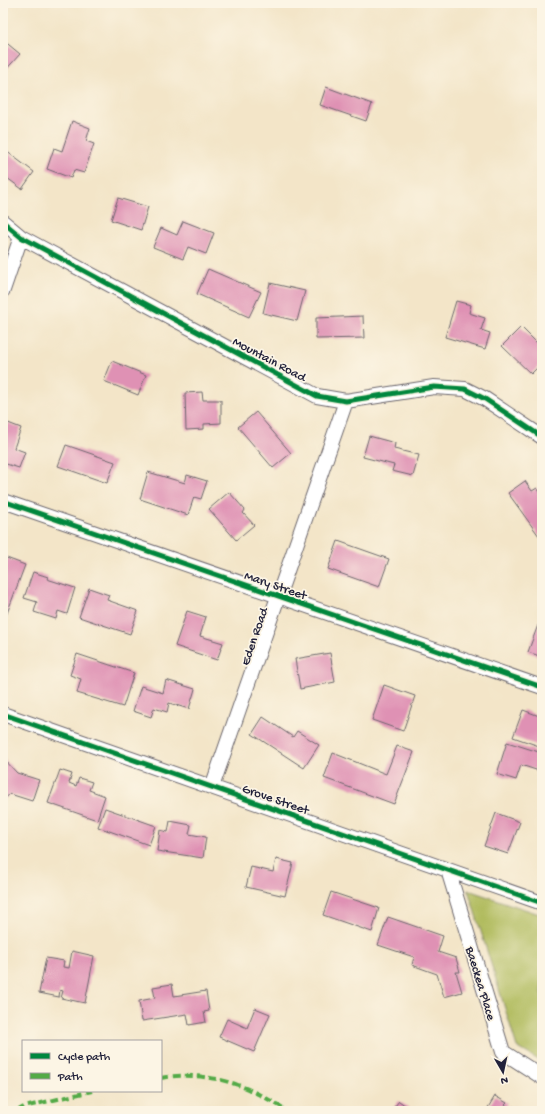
<svg xmlns="http://www.w3.org/2000/svg" width="545" height="1114" font-family="'Gochi Hand',sans-serif">
<style>
.green{fill:#b1bc5e;stroke:#6a6f4c}
.building{fill:#df91b4}
.lines{fill:none;stroke-linecap:round;stroke-linejoin:round}
.street-casing{stroke:#6b666c;stroke-width:16}
.street{stroke:#fff;stroke-width:14}
.quiet{stroke:#53aa46;stroke-width:4;stroke-dasharray:8 4;stroke-linecap:butt}
.cycleway-casing{stroke:#fcf5e5;stroke-width:8}
.cycleway{stroke:#00873e;stroke-width:5}
.labels{text-anchor:middle;stroke-width:3.5;stroke-linejoin:round;paint-order:stroke}
.street-label{font-size:13px;fill:#22223b;stroke:#fcf5e5}
</style>
<rect width="100%" height="100%" fill="#fcf5e5"/>
<filter id="ink" filterUnits="userSpaceOnUse"><feTurbulence type="fractalNoise" baseFrequency=".025" numOctaves="2"/><feDisplacementMap in="SourceGraphic" scale="8" xChannelSelector="R" yChannelSelector="G"/><feConvolveMatrix kernelMatrix="1 2 1 2 8 2 1 2 1" color-interpolation-filters="sRGB"/></filter>
<filter id="wash" filterUnits="userSpaceOnUse"><feTurbulence type="fractalNoise" baseFrequency=".012" numOctaves="4" result="noise"/><feDisplacementMap in="SourceGraphic" scale="16" xChannelSelector="R" yChannelSelector="G"/><feGaussianBlur stdDeviation="0.9" result="paint"/><feColorMatrix in="noise" values="0 0 0 0 0 0 0 0 0 0 0 0 0 0 0 0 0 1.4 0 .05"/><feComposite in="paint" operator="in"/></filter>
<g filter="url(#wash)">
<rect width="100%" height="100%" fill="#f3e5c8"/>
<path class="green" d="M468,890L542,915V1062L517,1047Z"/>
<g id="blocks">
<path class="building" d="M3,40L20,54L3,73Z
M326,87L372,104L366,121L320,105Z
M72,121L90,128L86,141L94,144L84,173L74,170L71,178L47,169L54,148L62,151Z
M6,151L34,172L22,189L3,175V155Z
M118,198L148,207L141,230L111,220Z
M183,221L214,233L206,254L188,247L183,259L153,247L161,228L177,235Z
M208,269L261,292L249,317L197,294Z
M270,283L305,291L297,321L263,313Z
M456,301L471,305L469,313L485,318L481,330L490,333L485,349L445,337Z
M363,316L364,338L316,339V318Z
M521,327L542,348V363L531,374L502,346Z
M112,361L146,375L138,395L104,381Z
M202,392L203,400H221V423L204,424V429L186,430L185,393Z
M256,412L291,453L273,468L238,427Z
M3,421L21,428L14,448L25,452L19,468L3,463Z
M369,436L395,443L394,449L419,455L413,476L392,471L394,465L363,457Z
M66,445L115,462L107,483L58,466Z
M148,472L185,483L187,475L207,481L201,499L194,497L188,515L140,499Z
M525,481L532,491L537,488L542,495V534L539,536L508,493Z
M229,492L245,510L243,513L254,525L236,540L209,509Z
M338,541L389,559L379,587L328,569Z
M4,557L25,565L3,624V559Z
M33,572L48,577L47,579L75,588L67,614L58,611L56,619L34,612L37,602L24,598Z
M89,588L109,595L107,600L138,611L130,634L79,617Z
M187,611L206,617L200,636L223,643L217,660L175,646Z
M538,625L542,626V657L528,652Z
M330,653L335,682L300,689L295,659Z
M77,654L134,673L123,707L77,693L81,679L70,675Z
M166,680L195,689L189,709L169,703L167,712L154,708L151,717L133,711L141,686L163,693Z
M384,685L415,696L403,731L372,720Z
M523,710L542,717V747L513,737Z
M263,717L293,737L297,731L319,745L304,768L252,734Z
M507,742L542,753V772L521,765L516,780L497,774Z
M397,746L414,752L394,804L324,778L333,753L386,774Z
M3,758L17,773L39,780L32,801L10,794L3,800Z
M60,770L72,774L69,783L76,786L79,778L92,782L89,790L105,796L97,820L48,803Z
M105,808L156,826L149,845L98,827Z
M496,813L520,822L508,854L484,846Z
M170,821L191,825L189,834L206,837L203,858L157,851L160,830L168,832Z
M276,859L293,863L285,896L246,887L251,867L273,872Z
M331,892L379,908L372,932L323,915Z
M388,917L443,936L438,952L456,958L460,972H456L462,992L444,997L437,974L412,965L414,957L378,945Z
M72,951L94,956L85,1003L61,998L63,991L60,990L59,997L39,993L46,958L64,961L63,967L69,968Z
M172,984L174,996L206,991L209,1011L204,1012L206,1022L189,1025L187,1014L142,1021L139,1001L155,998L153,987Z
M255,1008L270,1014L254,1052L219,1037L227,1019L247,1028Z
M495,1096L507,1103L505,1105L512,1109L513,1106L521,1111H486Z
M399,1101L413,1111H391Z"/>
</g>
</g>
<g filter="url(#ink)">
<use href="#blocks" fill-opacity="0" stroke="#6b666c" stroke-width="1"/>
<g class="lines">
<defs>
<path id="street" d="M3,222L21,237L317,396L346,401L434,387L465,389L485,399L542,437
M3,290L21,237
M3,501L542,687
M3,714L542,903
M212,787L346,401
M448,870L503,1052L542,1077"/>
</defs>
<use href="#street" class="street-casing"/>
<use href="#street" class="street"/>
<path class="quiet" d="M161,1078C184,1073 217,1077 238,1085C254,1091 274,1102 288,1111
M17,1111L24,1107L92,1091"/>
<defs>
<path id="cycleway" d="M3,222L21,237L317,396L346,401L434,387L465,389L485,399L542,437
M3,501L542,687
M3,714L542,903"/>
</defs>
<use href="#cycleway" class="cycleway-casing"/>
<use href="#cycleway" class="cycleway"/>
</g>
</g>
<g class="labels">
<g class="street-label">
<text transform="translate(270 358) rotate(28)" y="5">Mountain Road</text>
<text transform="translate(276 584) rotate(19)" y="5">Mary Street</text>
<text transform="translate(253 636) rotate(-71)" y="5">Eden Road</text>
<text transform="translate(276 798) rotate(19)" y="5">Grove Street</text>
<text transform="translate(482 983) rotate(73)" y="5">Baeckea Place</text>
</g>
</g>
<rect width="545" height="1114" fill="none" stroke="#fcf5e5" stroke-width="16"/>
<rect x="22" y="1040" width="140" height="52" fill="#fcf5e5" stroke="#a5a1a1"/>
<rect x="30" y="1053" width="20" height="6" fill="#00873e" stroke="#a5a1a1"/>
<text x="58" y="1060" font-size="12" fill="#22223b">Cycle path</text>
<rect x="30" y="1073" width="20" height="6" fill="#53aa46" stroke="#a5a1a1"/>
<text x="58" y="1080" font-size="12" fill="#22223b">Path</text>
<g transform="translate(503 1072) rotate(171)" stroke="#fcf5e5" stroke-width="3" paint-order="stroke">
<path d="M0-3L7 15L0 10L-7 15Z" fill="#22223b"/>
<text y="-6" font-size="11" font-weight="bold" text-anchor="middle" fill="#22223b">N</text>
</g>
</svg>
